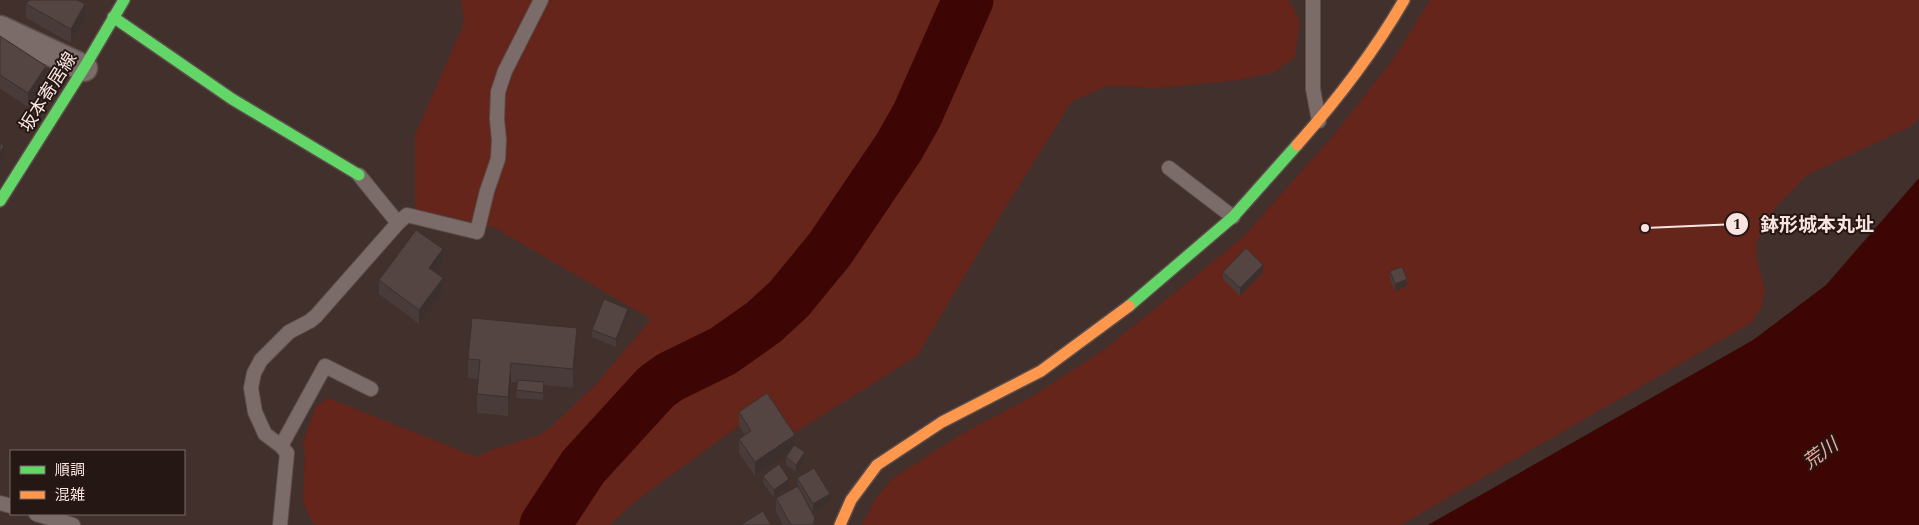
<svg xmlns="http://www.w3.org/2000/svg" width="1919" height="525" font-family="Spectral,'Noto Sans JP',serif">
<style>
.green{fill:#65251a}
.water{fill:#3d0604}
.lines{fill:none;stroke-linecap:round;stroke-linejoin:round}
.river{stroke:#3d0604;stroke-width:51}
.lane-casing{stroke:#5c4d4a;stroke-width:16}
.street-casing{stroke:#5c4d4a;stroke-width:29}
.fast-casing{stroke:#5c4d4a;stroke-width:14}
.slow-casing{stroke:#5c4d4a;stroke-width:14}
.lane{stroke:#7b6c6a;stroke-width:14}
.street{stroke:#7b6c6a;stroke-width:26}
.fast{stroke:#63d668;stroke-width:11}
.slow{stroke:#ff974d;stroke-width:11}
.wall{fill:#483b39}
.shaded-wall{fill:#3b302e}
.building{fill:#544542;stroke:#3b302e}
.labels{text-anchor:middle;stroke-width:4;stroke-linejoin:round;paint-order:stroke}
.street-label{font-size:18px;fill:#f9e4e0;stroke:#251714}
.water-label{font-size:19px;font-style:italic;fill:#f1aa9c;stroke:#251714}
.leader{fill:none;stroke:#f9e4e0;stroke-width:2}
.callout-dot{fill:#f9e4e0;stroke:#251714;stroke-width:2}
.mark-label{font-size:15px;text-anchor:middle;font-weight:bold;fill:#111}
.callout-label{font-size:19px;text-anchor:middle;font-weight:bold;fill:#f9e4e0;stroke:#251714;stroke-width:4;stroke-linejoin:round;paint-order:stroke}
</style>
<rect width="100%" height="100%" fill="#41302c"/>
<path class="green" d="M461,0H1289L1300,21L1295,57L1275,72L1240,80L1159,88L1108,86L1072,101L999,218L917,356L796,432L737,427L633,503L610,525H316L312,522L303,503L305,457L303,442L316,406L328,398L477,457L491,450L539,435L551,427L598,382L651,319L493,227L415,209V135L464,23Z
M1430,0H1919V119L1910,127L1807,175L1775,208L1756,243L1757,259L1765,291L1761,308L1751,323L1401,525H862L876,498L893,478L963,433L1031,397L1105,349L1242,238L1334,135L1393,59Z"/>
<path class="water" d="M1919,178V525H1428L1753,340L1826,285Z"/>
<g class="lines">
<path class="river" d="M545,525L583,467L656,387L670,377L723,351L764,322L789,299L830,249L899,147L917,115L968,0"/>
<defs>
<path id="lane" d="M1313,0V89L1319,121
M1169,168L1233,217
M359,175L398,223L407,215L477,232L487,191L498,159L499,140L497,119L498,92L505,71L541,0
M281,446L265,434L255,412L251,388L254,373L261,360L289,332L310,321L316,316L398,223
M0,503L11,506
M36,514L73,525
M280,525L287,453L281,446L325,366L371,389"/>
<path id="street" d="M0,29L84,68"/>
<path id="fast" d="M113,17L232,99L359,175
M0,201L84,68L124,0
M1129,306L1233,217L1297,145"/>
<path id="slow" d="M1297,145C1337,100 1374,52 1404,0
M840,525L851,500L877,465L942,422L1041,371L1129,306"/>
</defs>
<use href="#lane" class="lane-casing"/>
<use href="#street" class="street-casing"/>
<use href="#fast" class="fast-casing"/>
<use href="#slow" class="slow-casing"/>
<use href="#lane" class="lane"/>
<use href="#street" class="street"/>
<use href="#fast" class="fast"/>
<use href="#slow" class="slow"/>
</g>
<path class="wall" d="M26,4L85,18L71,43L26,18Z
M0,36L46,80L28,107L0,89Z
M443,263L436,273L443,292L419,324L379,294V280Z
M1390,271L1407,286L1395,291L1390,279Z
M1223,272H1263L1240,296L1223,279Z
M628,316L616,347L592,337V330Z
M577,347L573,388L544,385L543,400L516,398L517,383L511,382L508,416L477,413V394L478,379L468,378V359Z
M739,412L795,445L805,460L796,472L786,465V457L789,453L755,476L739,453V439L745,435L739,426Z
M763,476L789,486L774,498L763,483Z
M797,478L830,501L813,512L804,497L815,525H783L776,512V498L798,486Z"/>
<path class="shaded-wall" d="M85,4V18L71,43V29Z
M46,66V80L28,107V93Z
M4,146V153L0,160V153Z
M443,249V263L429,282V268Z
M1263,265V272L1240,296V288Z
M443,278V292L419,324V310Z
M1407,279V286L1395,291V284Z
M628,309V316L616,347V339Z
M577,328V347L573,388V369Z
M511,363V382L508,416V397Z
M795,435V449L755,476V462Z
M805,452V460L796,472V465Z
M789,479V486L774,498V490Z
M830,494V501L813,512V504Z"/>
<path class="building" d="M29,0H77L85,4L71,29L26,4Z
M0,36L46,66L28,93L0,75Z
M0,143L4,146L0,153Z
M416,230L443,249L429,268L443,278L419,310L379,280Z
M1246,248L1263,265L1240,288L1223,272Z
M1402,267L1407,279L1395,284L1390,271Z
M604,299L628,309L616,339L592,330Z
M472,318L577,328L573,369L511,363L508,397L477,394L480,360L468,359Z
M518,380L544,382L543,393L516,390Z
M767,393L795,435L755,462L739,439L751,431L739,412Z
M794,445L805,452L796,465L786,457Z
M779,464L789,479L774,490L763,476Z
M814,468L830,494L813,504L797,478Z
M798,486L815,518L813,525H791L776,498Z
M763,511L771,525H742V524Z"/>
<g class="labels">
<g class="street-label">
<text transform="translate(48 92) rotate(-58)" y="6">坂本寄居線</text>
</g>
<g class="water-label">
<text transform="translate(1820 453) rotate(-36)" y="7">荒川</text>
</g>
</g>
<path class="leader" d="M1645 228L1737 224"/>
<g class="callout-dot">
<circle cx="1645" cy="228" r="5"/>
<circle cx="1737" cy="224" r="12"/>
</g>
<g class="mark-label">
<text x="1737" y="229">1</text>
</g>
<g class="callout-label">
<text x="1817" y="231">鉢形城本丸址</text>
</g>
<rect x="10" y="450" width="175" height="65" fill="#251714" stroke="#7a6966"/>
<rect x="20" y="466" width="25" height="8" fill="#63d668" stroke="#7a6966"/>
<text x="55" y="475" font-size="15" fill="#f9e4e0">順調</text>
<rect x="20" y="491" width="25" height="8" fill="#ff974d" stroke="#7a6966"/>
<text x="55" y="500" font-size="15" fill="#f9e4e0">混雑</text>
</svg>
